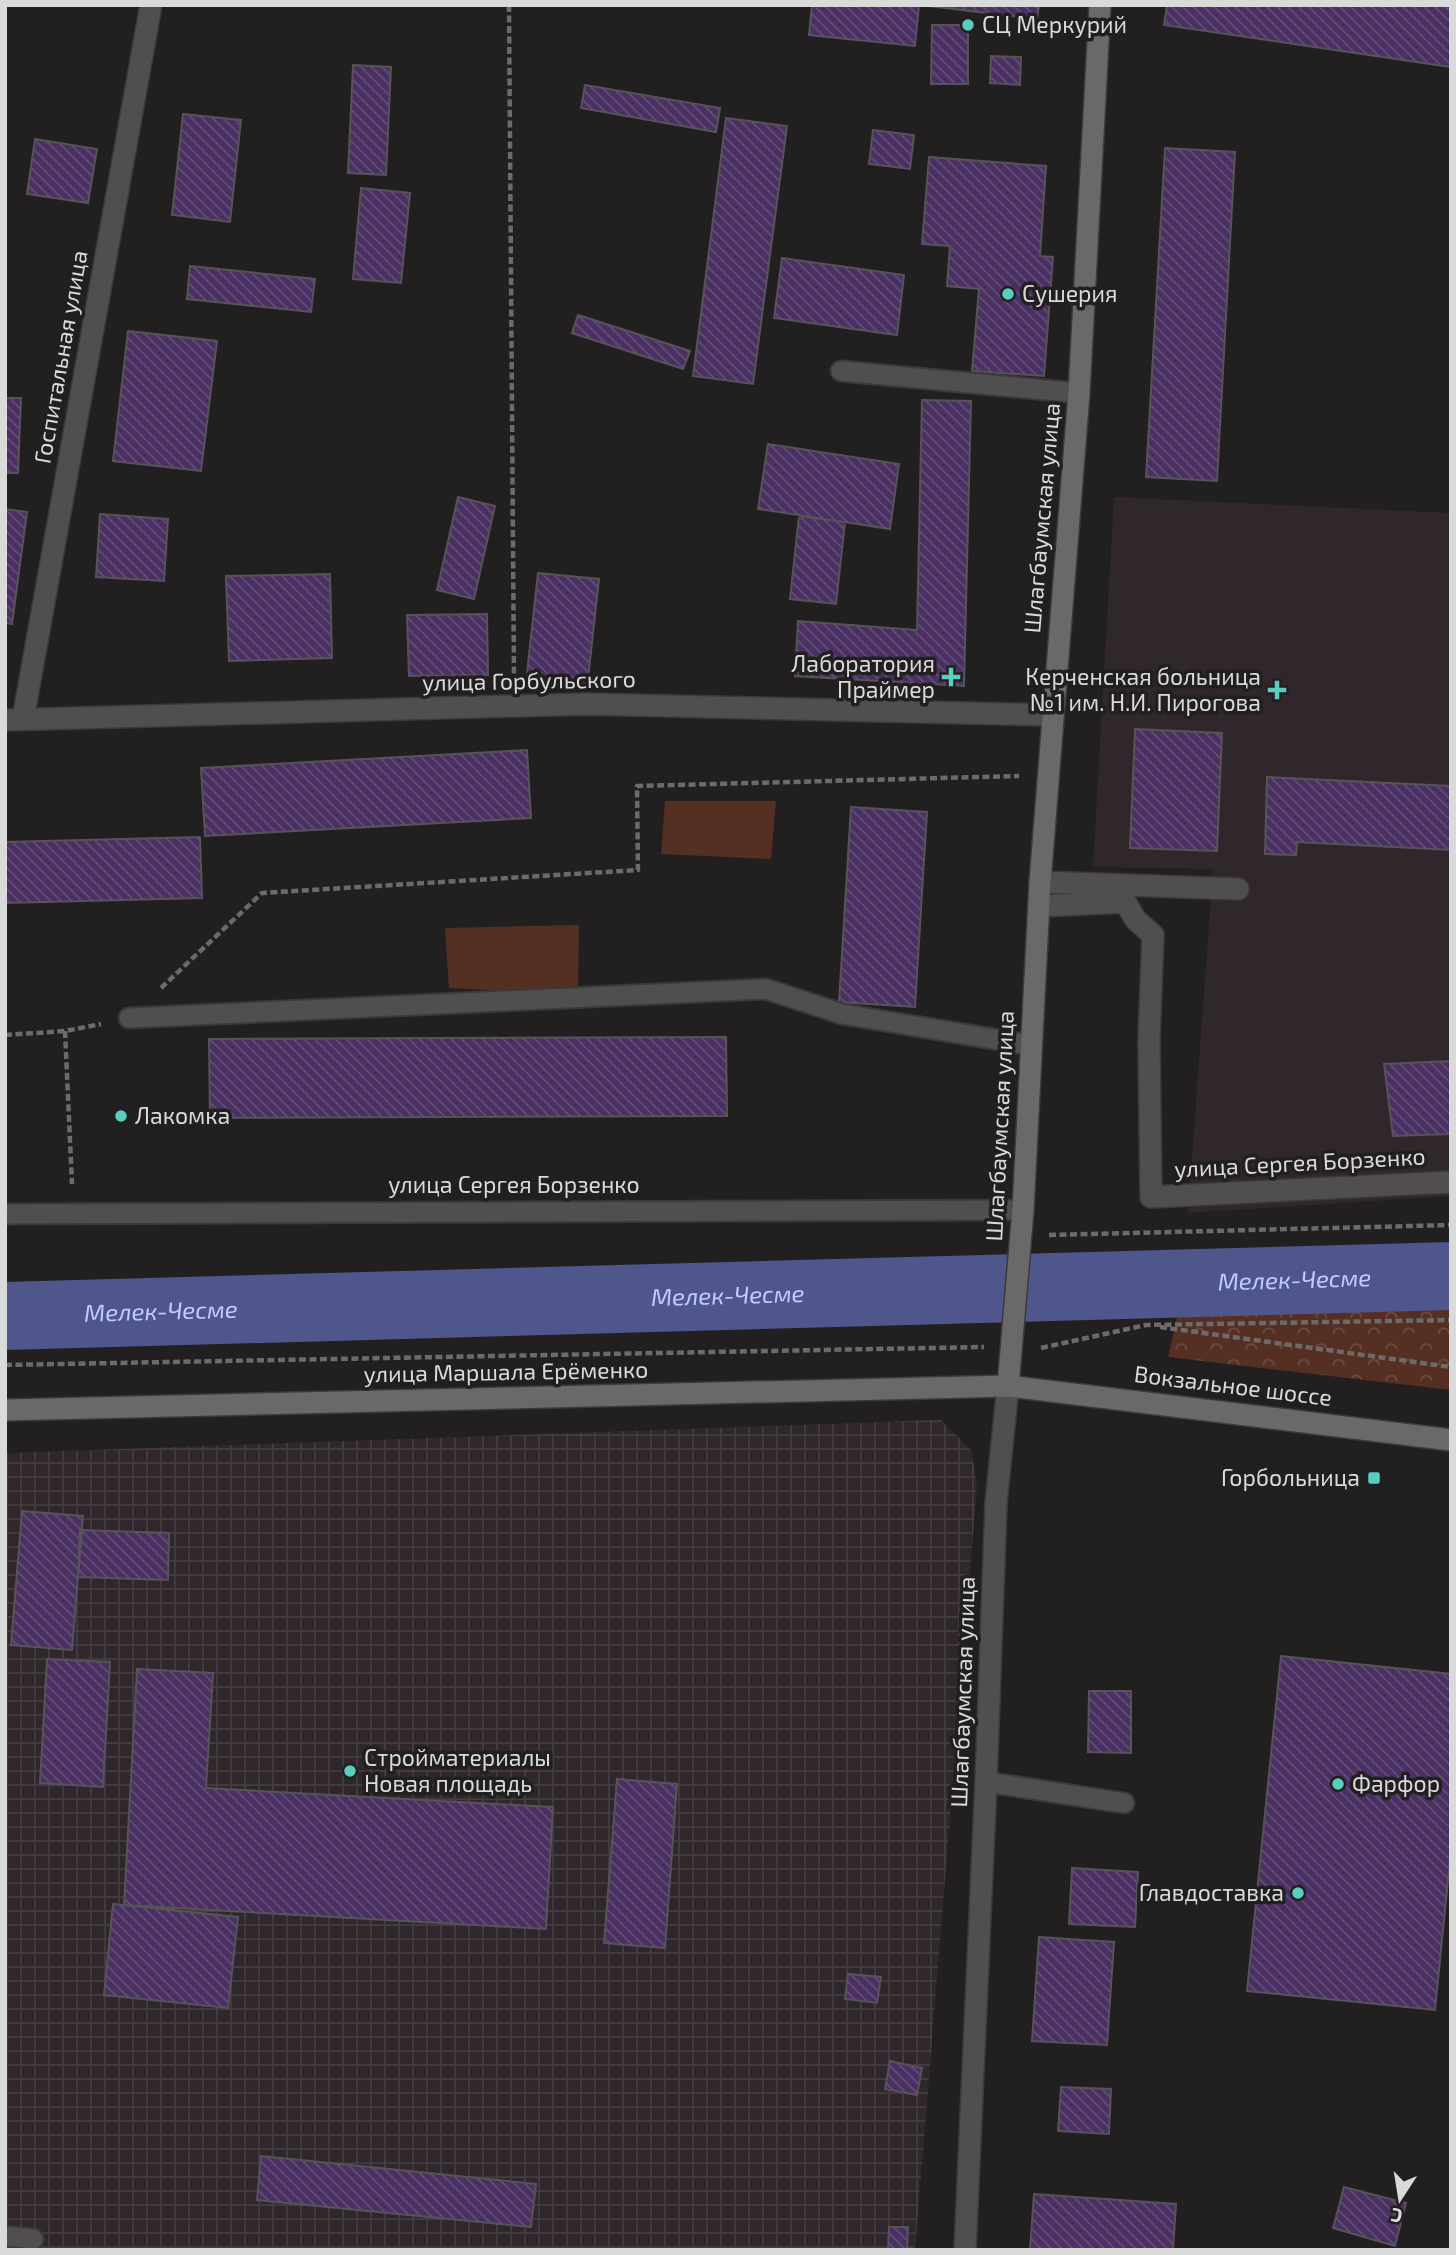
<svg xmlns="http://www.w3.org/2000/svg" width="1456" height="2255" font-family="'Exo 2',sans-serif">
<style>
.built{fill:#2f272c}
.industrial{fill:url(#industrial-grid)}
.park{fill:url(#park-crowns)}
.pitch{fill:#542f22}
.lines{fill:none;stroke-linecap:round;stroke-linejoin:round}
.river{stroke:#4e568c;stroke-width:68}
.building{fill:url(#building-back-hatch);stroke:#565457;stroke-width:2}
.lane-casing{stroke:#3c393b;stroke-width:23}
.street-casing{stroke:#3c393b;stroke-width:24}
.secondary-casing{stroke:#3c393b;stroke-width:24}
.path{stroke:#6c6a6b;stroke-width:4.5;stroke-dasharray:7 3.5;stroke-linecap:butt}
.lane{stroke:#504e4f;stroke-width:19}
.street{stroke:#504e4f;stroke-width:21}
.secondary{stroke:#6b6869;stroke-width:21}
.poi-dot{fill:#59cebe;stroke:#221f21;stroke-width:2.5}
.labels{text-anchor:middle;stroke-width:7;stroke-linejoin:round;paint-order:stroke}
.poi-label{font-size:23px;fill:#dbdadb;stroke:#221f21;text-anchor:start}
.street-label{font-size:23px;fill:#dbdadb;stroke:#221f21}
.water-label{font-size:24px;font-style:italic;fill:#c1cbfd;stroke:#221f21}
</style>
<defs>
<pattern id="industrial-grid" width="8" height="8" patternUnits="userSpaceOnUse" patternTransform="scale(1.75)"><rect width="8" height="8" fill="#2f272c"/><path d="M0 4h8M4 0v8" fill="none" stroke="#433c40"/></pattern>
<pattern id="park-crowns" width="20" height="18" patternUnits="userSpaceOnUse" patternTransform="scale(1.75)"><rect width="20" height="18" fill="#542f22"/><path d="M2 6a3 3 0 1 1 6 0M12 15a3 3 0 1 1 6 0" fill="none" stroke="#6c4d42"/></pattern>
<pattern id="building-back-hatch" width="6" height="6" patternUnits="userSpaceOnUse" patternTransform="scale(1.75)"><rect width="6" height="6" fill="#4a3062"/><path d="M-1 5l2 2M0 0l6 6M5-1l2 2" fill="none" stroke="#644d78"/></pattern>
</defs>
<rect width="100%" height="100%" fill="#221f21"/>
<path class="built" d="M1114,497L1451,513V1196L1188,1213L1213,869L1093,867Z"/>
<path class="industrial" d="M941,1420L971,1450L977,1485L915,2250H5V1453Z"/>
<path class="park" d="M1451,1294V1390L1168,1357L1181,1300Z"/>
<path class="pitch" d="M665,801H776L771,859L661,854Z
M579,925L578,995L449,988L445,928Z"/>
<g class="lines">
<path class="river" id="s1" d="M5,1316L1451,1276"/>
</g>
<path class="building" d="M812,5H919L915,46L809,35Z
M920,5H1039L1037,19Z
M1167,5H1451V67L1164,25Z
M932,25H968V84H931Z
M991,56L1021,57L1020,85L990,83Z
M353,65L391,67L386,175L348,173Z
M585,85L720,108L716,132L581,108Z
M183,114L241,120L230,222L172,215Z
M726,118L787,126L753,384L693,376Z
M873,130L914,135L910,169L869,164Z
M35,139L97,149L88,203L27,194Z
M1165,148L1235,152L1217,481L1146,477Z
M929,157L1046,166L1040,256L1053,257L1044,376L972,371L979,289L947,286L950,246L922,244Z
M361,188L410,193L401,283L353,279Z
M782,258L904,275L897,335L774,318Z
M190,266L315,279L311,312L187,299Z
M578,315L690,351L683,369L572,333Z
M128,331L217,341L201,471L113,461Z
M5,398H21L18,473H5Z
M922,400L971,401L964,686L795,676L798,621L917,630Z
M768,444L899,464L890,529L758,509Z
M458,497L495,506L474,599L437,590Z
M5,509L27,512L12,624L5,623Z
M100,514L168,519L164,581L96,577Z
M799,516L845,522L836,604L790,599Z
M538,573L599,579L587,688L526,682Z
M330,574L332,658L229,661L226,576Z
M487,614L488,675L409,676L407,615Z
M1135,729L1222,733L1217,851L1130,848Z
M527,750L531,818L205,836L201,768Z
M1267,777L1451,786V850L1297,842L1296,855L1265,854Z
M851,807L927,812L915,1007L839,1002Z
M200,837L202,898L5,903V842Z
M726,1037L727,1116L210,1118L209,1039Z
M1451,1061V1134L1393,1136L1384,1064Z
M22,1511L83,1516L72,1650L11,1645Z
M80,1530L169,1533L168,1580L78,1577Z
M1281,1656L1451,1674V1850L1435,2010L1247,1991Z
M47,1659L110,1662L103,1787L40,1783Z
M137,1669L213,1673L206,1788L553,1807L546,1929L124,1905Z
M1089,1691H1131V1753L1088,1752Z
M617,1779L677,1784L665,1948L604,1943Z
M1072,1868L1138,1872L1135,1927L1069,1924Z
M113,1904L238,1917L228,2008L104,1995Z
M1039,1937L1114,1942L1107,2045L1032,2041Z
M848,1974L881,1977L877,2003L845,1999Z
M890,2061L922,2068L917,2095L885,2089Z
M1061,2087L1111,2089L1109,2134L1058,2131Z
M261,2156L536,2184L531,2227L257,2200Z
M1344,2187L1406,2203L1395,2246L1333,2228Z
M1034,2194L1176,2204L1173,2250H1030Z
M889,2227H908L907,2250H888Z"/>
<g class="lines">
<defs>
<path id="lane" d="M841,371L1079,393
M129,1018L766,989L842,1014L1030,1045
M5,1214L1023,1210
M986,1782L1124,1803
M5,2236L33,2239"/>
<path id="street" d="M23,719L151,5
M5,720L587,704L1053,715
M1040,882L1238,889
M1039,906L1125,902L1136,920L1153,935L1149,1040L1151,1197L1451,1182
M965,2250L986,1782L996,1503L1008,1386"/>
<path id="secondary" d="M1008,1386L1023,1210L1040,882L1079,393L1100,5
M5,1410L1008,1386L1451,1440"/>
</defs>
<use href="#lane" class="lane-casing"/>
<use href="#street" class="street-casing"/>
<use href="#secondary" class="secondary-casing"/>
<path class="path" d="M509,5L514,678
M161,988L262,893L638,870L637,786L1019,776
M65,1031L72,1184
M5,1035L65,1031L101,1024
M1049,1235L1451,1225
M1160,1327L1451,1367
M1041,1348L1146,1325L1451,1320
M5,1365L984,1347"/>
<use href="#lane" class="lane"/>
<use href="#street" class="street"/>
<use href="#secondary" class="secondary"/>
</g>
<g class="poi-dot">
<circle cx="968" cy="25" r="7"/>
<circle cx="1008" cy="294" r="7"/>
<path d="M947.5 666.5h7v7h7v7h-7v7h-7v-7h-7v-7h7z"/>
<path d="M1273.5 679.5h7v7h7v7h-7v7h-7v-7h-7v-7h7z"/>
<circle cx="121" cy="1116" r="7"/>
<rect x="1367" y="1471" width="14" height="14" rx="3.5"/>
<circle cx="350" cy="1771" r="7"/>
<circle cx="1338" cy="1784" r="7"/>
<circle cx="1298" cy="1893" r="7"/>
</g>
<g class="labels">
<g class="poi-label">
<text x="982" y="33">СЦ Меркурий</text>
<text x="1022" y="302">Сушерия</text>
<text x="935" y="672" text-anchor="end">Лаборатория<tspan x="935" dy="26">Праймер</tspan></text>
<text x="1261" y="685" text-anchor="end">Керченская больница<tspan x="1261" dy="26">№1 им. Н.И. Пирогова</tspan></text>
<text x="135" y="1124">Лакомка</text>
<text x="1360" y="1486" text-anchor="end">Горбольница</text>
<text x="364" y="1766">Стройматериалы<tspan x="364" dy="26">Новая площадь</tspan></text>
<text x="1352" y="1792">Фарфор</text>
<text x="1284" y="1901" text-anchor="end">Главдоставка</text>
</g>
<g class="street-label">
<text transform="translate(61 357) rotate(-80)" y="8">Госпитальная улица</text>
<text transform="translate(1042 518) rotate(-85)" y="8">Шлагбаумская улица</text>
<text transform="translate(529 681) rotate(-1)" y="8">улица Горбульского</text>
<text transform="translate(1000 1126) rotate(-87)" y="8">Шлагбаумская улица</text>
<text transform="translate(1300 1163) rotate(-3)" y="8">улица Сергея Борзенко</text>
<text x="514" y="1193">улица Сергея Борзенко</text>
<text transform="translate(506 1372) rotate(-1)" y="8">улица Маршала Ерёменко</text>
<text transform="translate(1233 1386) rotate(7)" y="8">Вокзальное шоссе</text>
<text transform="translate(963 1692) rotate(-88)" y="8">Шлагбаумская улица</text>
</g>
<g class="water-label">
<text dy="8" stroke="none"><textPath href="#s1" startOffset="1290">Мелек-Чесме</textPath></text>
<text dy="8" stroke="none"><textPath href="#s1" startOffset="723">Мелек-Чесме</textPath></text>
<text dy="8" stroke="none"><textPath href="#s1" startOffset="156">Мелек-Чесме</textPath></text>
</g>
</g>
<rect width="1456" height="2255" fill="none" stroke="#dbdadb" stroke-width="14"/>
<g transform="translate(1400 2199) rotate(192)" stroke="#221f21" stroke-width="5" paint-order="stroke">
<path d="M0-5L12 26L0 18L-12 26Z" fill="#dbdadb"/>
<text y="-10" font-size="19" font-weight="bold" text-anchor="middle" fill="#dbdadb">С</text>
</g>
</svg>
